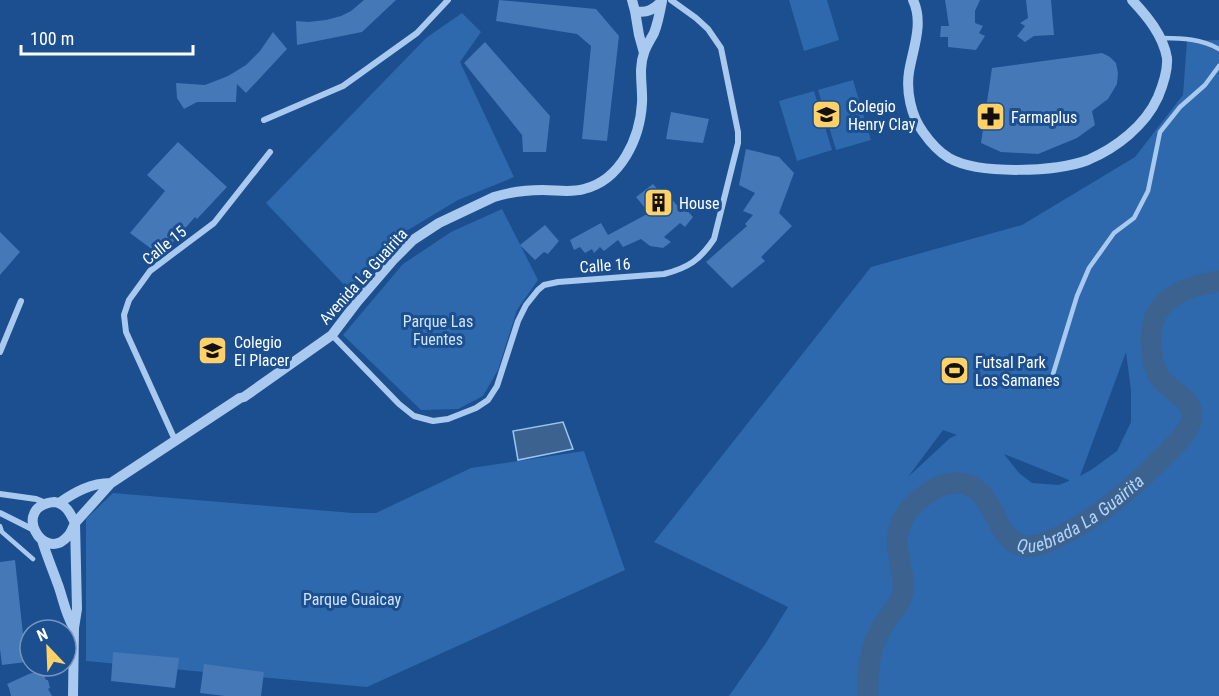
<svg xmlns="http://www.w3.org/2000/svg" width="1219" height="696" font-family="'Roboto Condensed',sans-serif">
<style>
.green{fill:#2e69ad;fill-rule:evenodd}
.water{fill:#3c6290;stroke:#9cc4f0;stroke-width:1.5}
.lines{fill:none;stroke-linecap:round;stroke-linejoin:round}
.river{stroke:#3c6290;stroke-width:21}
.building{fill:#4478b7}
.service{stroke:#a9c9ee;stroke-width:4.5}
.minor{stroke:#a9c9ee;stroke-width:6}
.tertiary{stroke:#a9c9ee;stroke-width:10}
.labels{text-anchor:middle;stroke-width:6;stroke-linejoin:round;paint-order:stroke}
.poi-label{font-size:16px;fill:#fff;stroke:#1b4f8f;text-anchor:start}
.street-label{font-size:16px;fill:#fff;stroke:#1b4f8f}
.park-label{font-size:16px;fill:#cfe3fa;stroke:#1b4f8f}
.water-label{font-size:18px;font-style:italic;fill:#b5d3f5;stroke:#1b4f8f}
</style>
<rect width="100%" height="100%" fill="#1b4f8f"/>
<path class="green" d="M789,0H827L839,40L804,51Z
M462,13L481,32L460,62L514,177L458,200L403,233L351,292L266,203L426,38Z
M1219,40V696H729L766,643L788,607L654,542L871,267L1022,225L1135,157L1183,95L1187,41ZM1126,352L1131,391V422L1117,451L1091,470L1080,476ZM943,430L957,435L950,438L908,477ZM1004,454L1069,480V481L1059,485L1032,483L1019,473Z
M853,80L871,140L836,150L818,90Z
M814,91L832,150L797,161L779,101Z
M502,209L538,280L517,310L498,370L483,396L458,409L421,410L343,335L403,264L451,232Z
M584,451L625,570L367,687L86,661V519L113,493L353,513H376L471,468Z"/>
<path class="water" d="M563,422L573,449L518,460L513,431Z"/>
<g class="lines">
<path class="river" id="s1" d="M868,696C867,666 870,644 887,619C892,612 900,604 902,596C906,582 900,566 898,551C894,525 908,505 930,492C941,484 956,480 968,485C996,495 996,542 1024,546C1035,548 1048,542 1058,537C1103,516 1141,480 1175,445C1183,436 1195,423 1191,410C1188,398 1168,388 1160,378C1153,368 1152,355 1151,343C1149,300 1182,287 1219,281"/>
</g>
<path class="building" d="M364,0H396L362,32L297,45L296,21L308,22L326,20L341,16L351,11Z
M499,0L596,9L619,36L607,141L582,139L591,46L577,34L496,21Z
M945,0H980L975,11V23L983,26L979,33L985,36L976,50L948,47V37H940L941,26H949Z
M1026,0H1051L1054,35L1034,36L1025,42L1017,36L1025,26L1020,23L1028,18Z
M273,32L287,49L246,93L237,84L236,102H197L184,109L177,98L176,83L205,85L228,76L246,65L260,51Z
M485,42L550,116L546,152H523L522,135L464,63Z
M1102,53L1110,57L1116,63L1118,73L1117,84L1108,99L1092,111L1095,125L1077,138L1038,154L1001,152L981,143L992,68Z
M671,112L709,119L703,143L666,139Z
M178,142L227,187L197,219L195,217L161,256L130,233L165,191L147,175Z
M746,149L779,157L794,173L779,213L792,226L761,257L765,261L732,288L706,262L747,226L745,224L753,215L743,211L755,193L739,185Z
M653,184L665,198L668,195L681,210L685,208L693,217L685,227L680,223L664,237L671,242L663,248L650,246L641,239L623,247L618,240L604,251L600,247L594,253L592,249L585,253L580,247L574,250L570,240L601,223L608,235L649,213L636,197Z
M545,225L559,241L548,254L544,252L535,260L520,245Z
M0,232L20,252L0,275Z
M15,560L26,662L2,665L0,649V562Z
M113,652L179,658L175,688L111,681Z
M204,664L264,672L261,696H225L200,693Z
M42,670L46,680H48L50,688L48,689L52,696H11L9,688L7,684L29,674Z"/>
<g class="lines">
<path class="service" d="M1163,38C1182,38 1202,39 1219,49
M1049,387L1077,296L1089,268L1114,233L1134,218L1148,191L1160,132L1180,107L1205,85L1219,66
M0,526L2,532L33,559"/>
<path class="minor" d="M264,120L343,86L417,33L448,0
M332,335L399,404L414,416L433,421L448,419L476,408L488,400L497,386L518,321L526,305L538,290L544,285L558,282L664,274C688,268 700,260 714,239L738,143V132L721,48L708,29L696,18L671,0
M0,352L21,301
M175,440L126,332L124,315L129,300L150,271L214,223L270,152
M0,494L36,499L46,503
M0,513L34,530"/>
<path class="tertiary" d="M632,0L635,11C647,14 654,9 662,1
M913,0C924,23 913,48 909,72C906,91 911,116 923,132C930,142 939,152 949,158C979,175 1057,172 1088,160C1116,148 1145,126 1158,97C1163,85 1168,71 1167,58C1163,35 1147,16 1132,0
M635,11L639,35L644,53
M55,502C67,505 70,513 75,523C73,527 71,533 68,536C43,565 10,505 55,502Z
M59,503C75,492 91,483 111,483
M42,540C46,554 52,568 57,582C63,597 65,614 74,628
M73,696L74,628L77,609L75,523L111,483L240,398L244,397L332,335L357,302L393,260L413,240L439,223L494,197C510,192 526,190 543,190C557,190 571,193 584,189C621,180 640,138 642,103C643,87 638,69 644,53C646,46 651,39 654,33C658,23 660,12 662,1"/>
</g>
<defs>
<symbol id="school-square" viewBox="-11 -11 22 22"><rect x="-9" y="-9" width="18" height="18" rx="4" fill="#ffd166" stroke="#1b4f8f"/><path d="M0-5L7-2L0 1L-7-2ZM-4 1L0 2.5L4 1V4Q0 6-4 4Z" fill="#111"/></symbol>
<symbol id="pharmacy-square" viewBox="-11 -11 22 22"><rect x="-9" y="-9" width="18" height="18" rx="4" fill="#ffd166" stroke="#1b4f8f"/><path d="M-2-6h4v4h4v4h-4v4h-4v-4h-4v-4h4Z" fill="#111"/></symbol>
<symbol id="building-square" viewBox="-11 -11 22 22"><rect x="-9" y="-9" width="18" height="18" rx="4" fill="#ffd166" stroke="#1b4f8f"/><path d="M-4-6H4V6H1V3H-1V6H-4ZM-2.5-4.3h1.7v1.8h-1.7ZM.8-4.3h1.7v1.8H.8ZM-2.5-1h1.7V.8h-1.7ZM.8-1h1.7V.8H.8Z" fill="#111"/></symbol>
<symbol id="stadium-square" viewBox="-11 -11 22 22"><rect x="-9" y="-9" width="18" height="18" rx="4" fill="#ffd166" stroke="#1b4f8f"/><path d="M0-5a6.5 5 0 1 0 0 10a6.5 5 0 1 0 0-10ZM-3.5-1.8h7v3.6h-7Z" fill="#111"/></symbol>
</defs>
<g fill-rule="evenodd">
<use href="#school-square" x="810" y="98" width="33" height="33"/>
<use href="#pharmacy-square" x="974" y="100" width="33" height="33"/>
<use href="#building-square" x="642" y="186" width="33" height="33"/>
<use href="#school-square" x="196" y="334" width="33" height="33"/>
<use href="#stadium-square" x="938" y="354" width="33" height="33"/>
</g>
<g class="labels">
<g class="poi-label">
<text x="848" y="112">Colegio<tspan x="848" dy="18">Henry Clay</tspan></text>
<text x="1011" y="123">Farmaplus</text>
<text x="679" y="209">House</text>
<text x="234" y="348">Colegio<tspan x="234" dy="18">El Placer</tspan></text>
<text x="975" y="368">Futsal Park<tspan x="975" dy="18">Los Samanes</tspan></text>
</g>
<g class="street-label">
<text transform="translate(164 245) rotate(-39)" y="6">Calle 15</text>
<text transform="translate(605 265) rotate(-4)" y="6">Calle 16</text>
<text transform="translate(363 276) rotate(-48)" y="6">Avenida La Guairita</text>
</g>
<g class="park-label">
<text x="438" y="327">Parque Las<tspan x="438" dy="18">Fuentes</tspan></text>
<text x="352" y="605">Parque Guaicay</text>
</g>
<g class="water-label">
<text dy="6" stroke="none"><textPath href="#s1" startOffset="417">Quebrada La Guairita</textPath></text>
</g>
</g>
<g transform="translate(48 648) rotate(337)"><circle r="28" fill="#1b4f8f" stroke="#7695bc" stroke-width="1.5"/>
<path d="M0-4.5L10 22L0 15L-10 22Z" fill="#ffd166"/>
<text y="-9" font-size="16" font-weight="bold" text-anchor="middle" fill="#ffffff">N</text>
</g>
<path d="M21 45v9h172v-9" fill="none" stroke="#ffffff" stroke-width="3"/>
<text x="30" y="45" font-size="18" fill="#ffffff" stroke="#1b4f8f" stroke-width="4.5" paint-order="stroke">100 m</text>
</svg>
